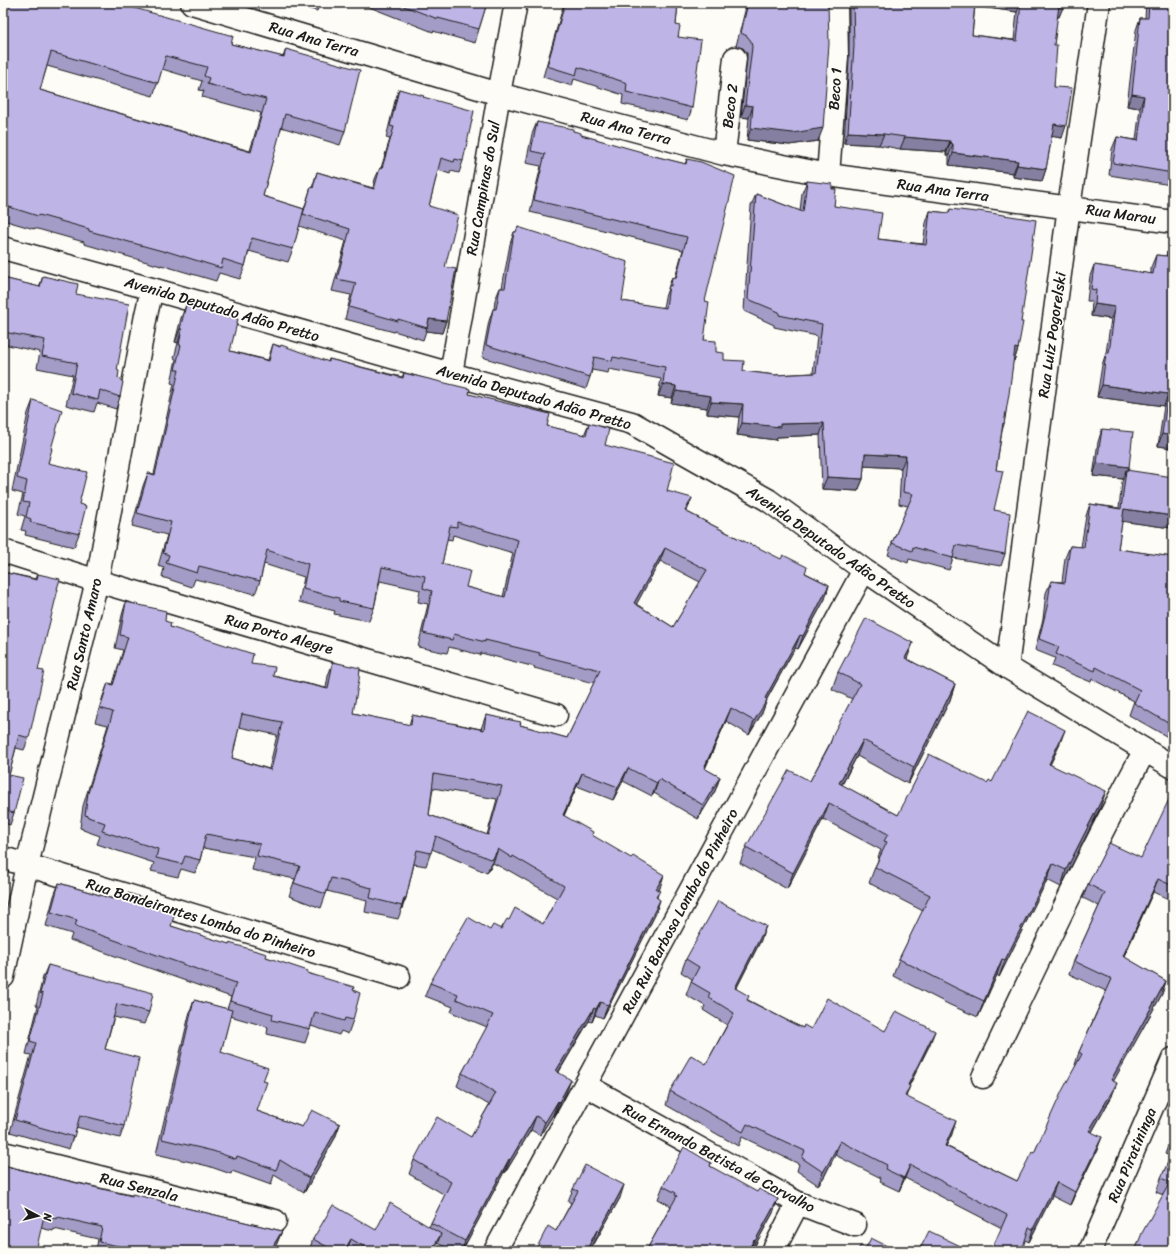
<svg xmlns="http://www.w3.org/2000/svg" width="1176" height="1254" font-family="Sriracha,sans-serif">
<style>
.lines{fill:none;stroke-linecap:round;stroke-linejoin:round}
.minor-casing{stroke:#1c1c1c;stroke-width:25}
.minor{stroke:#fdfcf7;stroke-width:22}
.wall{fill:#a39cc6;stroke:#1c1c1c;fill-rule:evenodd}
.shaded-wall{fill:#857fa1;stroke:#1c1c1c}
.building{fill:#beb5e6;stroke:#1c1c1c;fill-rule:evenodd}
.labels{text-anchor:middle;stroke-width:3.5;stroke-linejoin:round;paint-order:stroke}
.street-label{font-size:15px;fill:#1c1c1c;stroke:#fdfcf7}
</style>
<rect width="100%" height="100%" fill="#fdfcf7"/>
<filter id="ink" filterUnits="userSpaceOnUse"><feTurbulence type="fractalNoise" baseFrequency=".025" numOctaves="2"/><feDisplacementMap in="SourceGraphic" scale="8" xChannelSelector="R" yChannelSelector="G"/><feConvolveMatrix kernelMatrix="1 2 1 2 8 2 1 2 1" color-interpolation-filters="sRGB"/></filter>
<g filter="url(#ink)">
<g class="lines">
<defs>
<path id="minor" d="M192,3L499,94L724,154L828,175L1173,222
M724,154L735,58
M828,175L837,57L836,3
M3,248L152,289L451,374L632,423L768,500L864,570L1007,667L1173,767
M451,374L499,94L516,3
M3,551L97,581L556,715
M1007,667L1069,207L1099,3
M3,858L399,977
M3,977L27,865L97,581L146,315L152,289
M983,1077C1035,967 1087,857 1145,750
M585,1085L798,1203L855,1225
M3,1153L275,1221
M495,1251L864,570
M773,1251L798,1203
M1090,1251L1173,1059"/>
</defs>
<use href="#minor" class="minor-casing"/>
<use href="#minor" class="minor"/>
</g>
<path class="wall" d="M3,3L231,44L283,57L286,49L345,131L340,145L281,127L263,196L304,209L311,187L312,188L317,172L373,188L375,179L380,168H381L390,139L386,138L395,101L399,89L423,97L463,161L459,173L451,171L450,174L438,170L429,206L445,267L446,321L442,333L426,331L423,340L394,331V332L345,319L351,295L332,291L346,241L299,226L293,249L288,262L249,251L245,266L240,279L219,273L216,281L161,265V266L84,244V242L34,228V229L3,220ZM47,66L153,96L162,69L202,81L199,90L204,91L202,97L261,113L250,151L40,90Z
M289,3H320L317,11Z
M359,3H487L479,29L475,43L433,31V32Z
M564,3H678L676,25L692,108L688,120L654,111L622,104L623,95L574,79L572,86L543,77Z
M747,3H828L818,141L789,145L747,140L749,118L741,117L747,59V53L743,48L736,46Z
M849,3H1064L1059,17H1057L1054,45V87L1062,138L1052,136L1046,169L1042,181L1013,177V173L949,165V155H946V152L900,149L879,145L844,143L849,58ZM975,6L1017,12L1014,40L972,35Z
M1146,3H1173V181L1171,185L1109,175L1112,149L1117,137L1136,140L1140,108L1127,106L1136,30L1140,18H1145Z
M537,122L573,131L581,135L642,153L685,164L687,159L705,301L704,340L724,360L743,371L775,375L813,373L817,336L774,327V325L744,311L751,206L756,194L800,211L802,193L807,181L832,189L834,206L878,239L923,244L926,223L930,211L948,213L950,209L1021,322L1018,349L1014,361H1013L1004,424L1002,431L996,470L994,510L1005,554L1001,566L953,558L949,570L909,559L908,563L888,555L892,543L908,506L899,504L901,468L864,466L863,479L858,491L822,489L820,435L777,437L776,440L737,435L739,417L707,414V408L671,403L672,398L658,396L661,379L609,369L608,373L592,370L590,377L586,389L482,357L489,321L493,309H494L495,300L500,288H502L510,244L514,232H516L518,227L622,301L663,308L665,297L672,277L675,278L683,250L530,212L541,166L526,163L532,134Z
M1167,252L1173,448L1158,446L1164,406L1097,397L1102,365L1106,353L1111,319L1091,316L1092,301H1087L1090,276L1094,265L1151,274V267L1156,255L1166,256Z
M43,276L76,294L117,370L120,397L116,409L97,403L94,412L66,405L73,375L37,368L40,352L3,344V278L39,287Z
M186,305L230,351L268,360L273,344L328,362L329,359L402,377L404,373L469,394L547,426L584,435L589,423L605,445L667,491L687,512L829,585L825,599L798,649L795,648L767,699L762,713L749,735L726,721L705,769L720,777L715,791L698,819L654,793L652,796L623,781L613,800L577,786L564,816L592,835L660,888L659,890L657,898L656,913L603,1018L595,1015L592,1022L589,1021L559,1072L566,1093L554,1115H553L541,1134L540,1135L531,1130L505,1173L504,1172L462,1251H454L437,1243L433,1251H309L313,1239L376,1230L429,1227L445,1195L409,1174L414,1160L471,1137L489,1105L457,1086L462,1073L487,1027L451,1012L453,1007L425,996L430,983L490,930L501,929L509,920L543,924L557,898L508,870V871L493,863L487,873L432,849L426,866L414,864L406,898L398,919L365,912L367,901L327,891L321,908L289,896L295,879L252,870L255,857L203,848L200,860L195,873L181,869L178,877L151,871L154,863L97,844L100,836L83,830V829L80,828L83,806L108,725L95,722L103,696L108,683L113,684L123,650L115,648L122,615L126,602L165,621L170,627L251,664L273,676L326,688L328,676L333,662L353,713L409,725L412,715L481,729L486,715L520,725L567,738L594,683L534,668L535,667L481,653L480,655L449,647L447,653L418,647L428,604L418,602L420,590L380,581L374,608L369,621L334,614L335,611L299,602L304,577L264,564L260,581L255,594L195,579L192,587L162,577L164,568L158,566L167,535L132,526L143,486L148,473L154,474L174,384L171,383L176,359L174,358L178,343L175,342L181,318ZM453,535L513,553L503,597L466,587L442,564L447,539L452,540ZM660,561L700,582L673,627L636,604ZM239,727L277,735L269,769L232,758ZM433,788L497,799L487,835L429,815Z
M33,400L51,449L48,463L79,504V534L74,547L25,535L26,531L21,530L25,516L18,514L23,494L12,491L28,413Z
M1102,429L1129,467L1127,470L1171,528L1122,521L1118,549L1171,557L1173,543V740L1129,715L1134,701L1092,679L1091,682L1052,666L1055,658L1035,650L1043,619L1046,593L1051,581L1062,582L1065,558L1070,546L1081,547L1086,516L1090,504L1119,508L1122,482L1123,479L1093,476L1098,442Z
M3,572L36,579L38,574V670L29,738L24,750L16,748L9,775L14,813L10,825L3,823Z
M907,659L955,684L950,700L908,784L857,756L842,785L898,815L987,783L992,782L1059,746L1050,764L1100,808L1061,887L1047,880L999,977L997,975L978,1017L950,1005L893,976L899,959L923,911L869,883L875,867L879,858L878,857L881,850L823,819L787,889L740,863L746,847L810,781L829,745L852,699L832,689L838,672Z
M1171,854L1173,855V901L1153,892L1124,957L1166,981L1162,994L1113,1081L1112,1096L1092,1132L1097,1150L1070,1205L1052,1196L1029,1242L905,1178L899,1191L880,1182L881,1178L835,1155L824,1177L818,1185L797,1171L799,1164L742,1137L738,1146L666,1105L670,1091L706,1064L727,1025L703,1010L705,1006L686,995L692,979L681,972L686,959L761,940L736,989L748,1000L792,1023L803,1028L811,1029L885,1031L930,1044L909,1086H910L906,1097L952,1134L946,1146L1017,1181L1034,1153L1076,1066L1075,1065L1079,1052L1106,991L1069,974L1074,961L1099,906L1083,898L1088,884L1141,858Z
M59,883L113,899V896L126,900L128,893L157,908L171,926L266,957L353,990V1020L348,1034L341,1031L339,1035L311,1026L305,1043L267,1034L268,1027L230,1016L221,1052L263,1081L257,1111L302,1127L340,1124L335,1138L304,1193L274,1175L271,1185L232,1171L231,1174L208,1166L156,1154L189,1015L194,1000L227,1009L231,997L70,940L72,934L46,926L54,896Z
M48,965L149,1012L144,1024L114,1017L105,1049L124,1126L120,1138L76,1127L69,1149L10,1132L31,1055L26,1054L38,1006L36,1005L43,977Z
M1173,1134V1251L1163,1195L1156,1192L1161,1178L1171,1156L1165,1154Z
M711,1163L710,1166L773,1213L752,1251H646L671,1206L658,1199L663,1186Z
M5,1166L161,1202L282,1231L277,1243L273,1251H96L98,1239L54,1229L53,1231L41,1228L3,1251V1171Z
M573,1189L620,1198L594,1244L593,1243L588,1251H535L556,1231L571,1203L568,1201Z
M921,1247L971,1251H919Z"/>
<path class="shaded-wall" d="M973,3H1021L1017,12L972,6Z
M1059,5H1064L1059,17L1054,16Z
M1132,94L1144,96L1140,108L1127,106Z
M745,105L753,106L749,118L741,117Z
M1054,124L1066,126L1062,138L1049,136Z
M751,128H823L818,141L789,145L747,140Z
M848,132L884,134L879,145L844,143Z
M905,137L950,141L946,152L900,149Z
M950,143L953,144L949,155H946Z
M953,153L1018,161L1013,173L949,165Z
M1017,165L1046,169L1042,181L1013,177Z
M1095,304L1115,307L1111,319L1091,316Z
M429,319L446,321L442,333L426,331Z
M180,329H182L178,343L175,342Z
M1015,348L1018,349L1014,361H1010Z
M663,384L676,386L672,398L658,396Z
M1102,385L1168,394L1164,406L1097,397Z
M676,391L711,396L707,408L671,403Z
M711,402L743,404L739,417L707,414Z
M742,423L780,424L824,423L820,435L777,437L776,440L737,435Z
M1162,434L1173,436V448L1158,446Z
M865,454L906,456L901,468L861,466Z
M1097,463L1129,467L1126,475V470L1123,479L1093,476Z
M827,477L863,479L858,491L822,489Z
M692,498L687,511L680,524L685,511Z
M1124,509L1173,516V523L1171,528L1120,521Z
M665,548L660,561L630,616L634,603Z
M829,585L825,599L798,649L803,636Z
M800,635L795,648L764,704L767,700L762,713L749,735L754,721L765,698Z
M913,643L907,659L899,675L905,658Z
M955,684L950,700L908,784L914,767Z
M731,708L726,721L699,781L704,768Z
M1065,730L1059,746L1043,780L1049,764Z
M863,740L857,756L833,800L839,783Z
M628,768L623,781L613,800L618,787Z
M582,773L577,786L558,828L563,815Z
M720,777L715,791L698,819L703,805Z
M659,779L654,793L652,796L657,783Z
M1106,791L1100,808L1061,887L1066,870Z
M829,803L823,819L787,889L793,873Z
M498,849L493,863L487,873L492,860Z
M1053,864L1047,880L999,977L1005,960Z
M664,875L660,888L652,902L656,889Z
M1158,879L1153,892L1118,969L1123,956Z
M404,898H406L400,911L402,906Z
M660,900L656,913L603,1018L608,1005Z
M766,926L761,940L730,1001L735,988Z
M1002,959L997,975L978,1017L984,1001Z
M1166,981L1162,994L1107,1093L1111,1080Z
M600,1002L595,1015L592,1022L596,1009Z
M594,1008L589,1021L551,1084L556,1071Z
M935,1031L930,1044L903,1098L908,1085Z
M571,1080L566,1093L554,1115L559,1102Z
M1117,1083L1112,1096L1085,1144L1089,1131Z
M558,1101L553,1115L541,1134L540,1135L545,1122Z
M536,1116L531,1130L505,1173L510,1160Z
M956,1121L952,1134L940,1159L945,1146Z
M340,1124L335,1138L304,1193L309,1178Z
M1102,1137L1097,1150L1070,1205L1075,1192Z
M840,1141L835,1155L824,1177L818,1185L823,1172Z
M509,1159L504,1172L462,1251L465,1241Z
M910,1165L905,1178L899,1191L904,1178Z
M1057,1182L1052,1196L1029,1242L1033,1229Z
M624,1185L620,1198L594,1244L599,1232Z
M778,1199L773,1213L752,1251L755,1241Z
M597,1230L593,1243L588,1251H586Z
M282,1231L277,1243L273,1251H270Z
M441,1234L436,1247L433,1251H431Z
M351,1239L347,1251H344Z
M754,1240L750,1251H747Z"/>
<path class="building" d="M3,3H117L233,36L231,44L284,57L286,49L360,70L345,131L285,114L263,196L304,209L293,249L252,238L245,266L223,259L221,268L166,251V252L89,231V229L39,215L38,216L3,205ZM51,52L158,83L166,56L207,67L204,76L209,78L207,84L266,99L251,152L40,90Z
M396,3H487L479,29L438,18V19Z
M565,3H678L676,25L680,26L678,37L701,40L692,108L658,99L626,92L627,83L578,67L576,75L547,66Z
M748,3H828L829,44L823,128L793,133L751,128L753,106L745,105L752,47L751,41L747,36L741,33Z
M853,3H975L972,35L1017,41L1021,3H1064V5H1059L1054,45H1057L1054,87L1072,88L1066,126L1054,124L1046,169L1017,165L1018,161L953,153V144L950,143V141L905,137L884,134L848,132L854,46Z
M1149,3H1173V173L1113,163L1117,137L1138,141L1144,96L1132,94L1140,18H1148Z
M399,89L424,96L423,97L474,111L463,161L455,159L454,162L441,158L429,206L458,215L445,267L456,269L446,321L429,319L427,328L398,319V321L349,307L356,283L337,279L350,229L303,214L311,187L313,188L317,172L374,189L380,168H382L394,127L390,126Z
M537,122L573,129V131L581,133V135L642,152V153L686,164L687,159L701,162L735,176L705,301L709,302L704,340L716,341V352L724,353V360L744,361L743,371L775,375L816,373L822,324L779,315V312L748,299L756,194L803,212L807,181L832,184V189H836L834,206L882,213L878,239L926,245L930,211L949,213L950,209L977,212L978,211L1036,220L1021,322H1023L1018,349L1015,348L1009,394L1004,424L1003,423L996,470L1003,471L994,510L1010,513L1005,554L956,545L953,558L913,547L912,551L892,543L913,494L903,492L906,456L865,454L863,479L827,477L824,423L780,424V427L742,423L743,404L711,402V396L676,391V386L663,384L665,367L613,357L612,361L594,357L590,377L486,345L493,309H496L500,288H505L514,232H516L518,227L628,262L622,301L666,308L669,285L671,286L672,277L676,278L687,237L534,200L545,154L531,151Z
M1167,252L1173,253V436L1162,434L1168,394L1102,385L1106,353H1109L1115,307L1095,304L1096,290L1091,289L1094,265L1153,274L1156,255L1167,256Z
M43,276L78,284L76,294L129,304L117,370L119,371L118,378L123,382L120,397L100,390L98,400L71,393L77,363L42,356L45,340L4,332L3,337V278L40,287Z
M186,305L238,319L230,351L269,361L273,344L280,347L281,345L329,362V359L403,378L404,373L470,389L469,394L550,414L547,426L586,435L589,423L609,429L605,445L674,463L667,491L692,498L685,511L753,546V545L781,559L783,555L807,567L805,573L829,585L803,636L800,635L765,698L767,700L754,721L731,708L704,768L720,777L703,805L659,779L657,783L628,768L618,787L582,773L563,815L593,832L592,835L631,858L633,856L664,875L656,889L660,891L656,897L660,900L608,1005L600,1002L596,1009L594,1008L556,1071L571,1080L559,1102L558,1101L546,1121L545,1122L536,1116L510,1160L509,1159L465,1241L431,1223L451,1182L414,1160L437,1117L471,1137L496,1093L462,1073L493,1015L456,999L458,994L430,983L468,917L490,930L493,925L501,929L507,919L509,920L515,908L543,924L564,886L513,856L512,858L498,849L492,860L436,836L431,853L417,850L406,898H404L402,906L370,898L372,888L331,878L326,894L294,883L300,866L257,856L260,844L206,834L200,860L185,856L182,864L156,858L158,849L102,831L105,823L88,817V816L85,815L88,793L113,712L100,708L108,683L113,685L128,637L120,635L126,602L166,611L165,621L171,623L170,627L253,654L251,664L275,667L273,676L328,689L333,662L360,668L359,680L353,713L411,725L412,715L484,730L486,715L521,722L520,725L567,738L600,670L539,655L540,653L485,640V642L454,634L452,640L423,633L432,591L423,588L425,576L382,567L374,608L339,601V598L303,589L308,564L267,550L260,581L199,566L197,573L166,563L169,555L163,553L171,522L137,513L148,473L155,475L179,370H175L181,345H179L182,329H180ZM457,522L518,540L505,597L466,587L470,571L442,564L450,526L457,527ZM665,548L707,570L673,627L634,603ZM242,714L282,722L271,770L232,758ZM434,774L502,786L488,835L429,815Z
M33,400L62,410L51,449H52L48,463L87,472L79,504L86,506L79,534L30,522L31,519L26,517L29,503L23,502L27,481L17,478Z
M1102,429L1133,432L1129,467L1097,463Z
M1126,470L1173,477V516L1124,509L1118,549L1173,557V726L1134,703L1140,690L1096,667L1095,671L1056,654L1059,647L1039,639L1047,607L1051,581L1065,583L1070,546L1084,547L1090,504L1121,509Z
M3,572L37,580L38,574L60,579L57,589H58L38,670L44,671L29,738L19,735L9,775L23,778L14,813L3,810Z
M866,618L913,643L905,658L955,684L914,767L863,740L839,783L898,815L929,754L987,783L989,780L992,782L1028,711L1065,730L1049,764L1106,791L1066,870L1053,864L1005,960L1002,959L984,1001L956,988L899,959L930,895L875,867L887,842L884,841L888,834L829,803L793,873L746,847L789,770L810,781L830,744L834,732L860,684L838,672Z
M1172,793H1173V847L1170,853L1173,855V886L1158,879L1123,956L1166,981L1111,1080L1117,1083L1089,1131L1102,1137L1075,1192L1057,1182L1033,1229L1029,1227L1022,1251H991L1007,1215L910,1165L904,1178L885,1169L887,1165L840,1141L828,1164L823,1172L802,1158L805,1151L747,1124L743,1132L670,1091L691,1055L706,1064L734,1013L708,997L710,993L691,982L699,967L686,959L718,901L766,926L735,988L749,996L747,1000L792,1023L803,1028L804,1025L811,1029L827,998L885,1031L896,1011L935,1031L908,1085L910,1086L905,1096L956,1121L945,1146L1017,1181L1032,1152L1034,1153L1062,1091L1082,1054L1079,1052L1112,979L1074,961L1105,893L1088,884L1109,843L1141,858Z
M59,883L113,899V896L126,900L128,893L159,903L157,908L175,913L171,926L229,944V943L267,954L266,957L308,971L307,973L354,987L353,990L360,993L353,1020L345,1018L344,1021L315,1012L310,1029L272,1020L273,1014L230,1001L236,983L75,926L77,920L51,912Z
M48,965L153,993L149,1012L117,1004L105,1049L139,1058L124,1126L80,1115L74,1137L15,1120L36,1043L30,1041L43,994L40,993Z
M194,1000L232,1010L221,1052L268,1068L263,1081L267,1082L257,1111L302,1127L312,1110L340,1124L309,1178L280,1160L276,1170L237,1156L236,1159L213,1151L162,1139Z
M1173,1134V1142L1170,1141Z
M684,1147L711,1163L710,1166L757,1192L759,1189L778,1199L755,1241L754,1240L747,1251H646L677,1196L675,1195L676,1193L663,1186Z
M1173,1151V1251H1135L1142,1233L1170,1182L1161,1178Z
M585,1165L624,1185L599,1232L597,1230L586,1251H535L548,1226L556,1231L578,1191L573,1189Z
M5,1166L132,1196V1194L162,1201L161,1202L282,1231L270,1251H137V1250L99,1242L102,1227L58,1217L57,1219L44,1216L36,1251H3V1177Z
M390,1203L441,1234L431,1251H372L351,1239L344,1251H335L313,1239L333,1205L376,1230Z
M929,1231L971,1251H929L921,1247Z
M871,1238L897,1251H858L860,1246L866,1248Z"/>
</g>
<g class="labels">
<g class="street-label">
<text transform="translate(314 39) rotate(16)" y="5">Rua Ana Terra</text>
<text transform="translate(835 89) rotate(-86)" y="5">Beco 1</text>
<text transform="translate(730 106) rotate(-83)" y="5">Beco 2</text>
<text transform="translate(626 128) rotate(15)" y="5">Rua Ana Terra</text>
<text transform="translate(483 188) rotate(-80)" y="5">Rua Campinas do Sul</text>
<text transform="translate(943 190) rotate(8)" y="5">Rua Ana Terra</text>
<text transform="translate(1121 214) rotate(8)" y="5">Rua Marau</text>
<text transform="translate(222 309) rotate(16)" y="5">Avenida Deputado Adão Pretto</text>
<text transform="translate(1052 335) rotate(-82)" y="5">Rua Luiz Pogorelski</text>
<text transform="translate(534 397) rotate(16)" y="5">Avenida Deputado Adão Pretto</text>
<text transform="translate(831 547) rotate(35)" y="5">Avenida Deputado Adão Pretto</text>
<text transform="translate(84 634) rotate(-77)" y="5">Rua Santo Amaro</text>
<text transform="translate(279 634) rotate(16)" y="5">Rua Porto Alegre</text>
<text transform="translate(680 911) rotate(-62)" y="5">Rua Rui Barbosa Lomba do Pinheiro</text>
<text transform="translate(201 918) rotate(17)" y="5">Rua Bandeirantes Lomba do Pinheiro</text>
<text transform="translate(1132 1155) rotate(-67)" y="5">Rua Piratininga</text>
<text transform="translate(719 1158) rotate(28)" y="5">Rua Ernando Batista de Carvalho</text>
<text transform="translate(139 1187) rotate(14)" y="5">Rua Senzala</text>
</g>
</g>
<rect width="1176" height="1254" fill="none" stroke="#fdfcf7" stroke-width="16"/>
<rect x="8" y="8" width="1160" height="1238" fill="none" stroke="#1c1c1c" stroke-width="1.5" filter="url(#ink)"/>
<g transform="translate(38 1216) rotate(97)" stroke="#fdfcf7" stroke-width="3" paint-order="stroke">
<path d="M0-3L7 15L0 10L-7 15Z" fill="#1c1c1c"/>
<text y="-6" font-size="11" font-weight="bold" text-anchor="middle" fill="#1c1c1c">N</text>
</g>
</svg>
